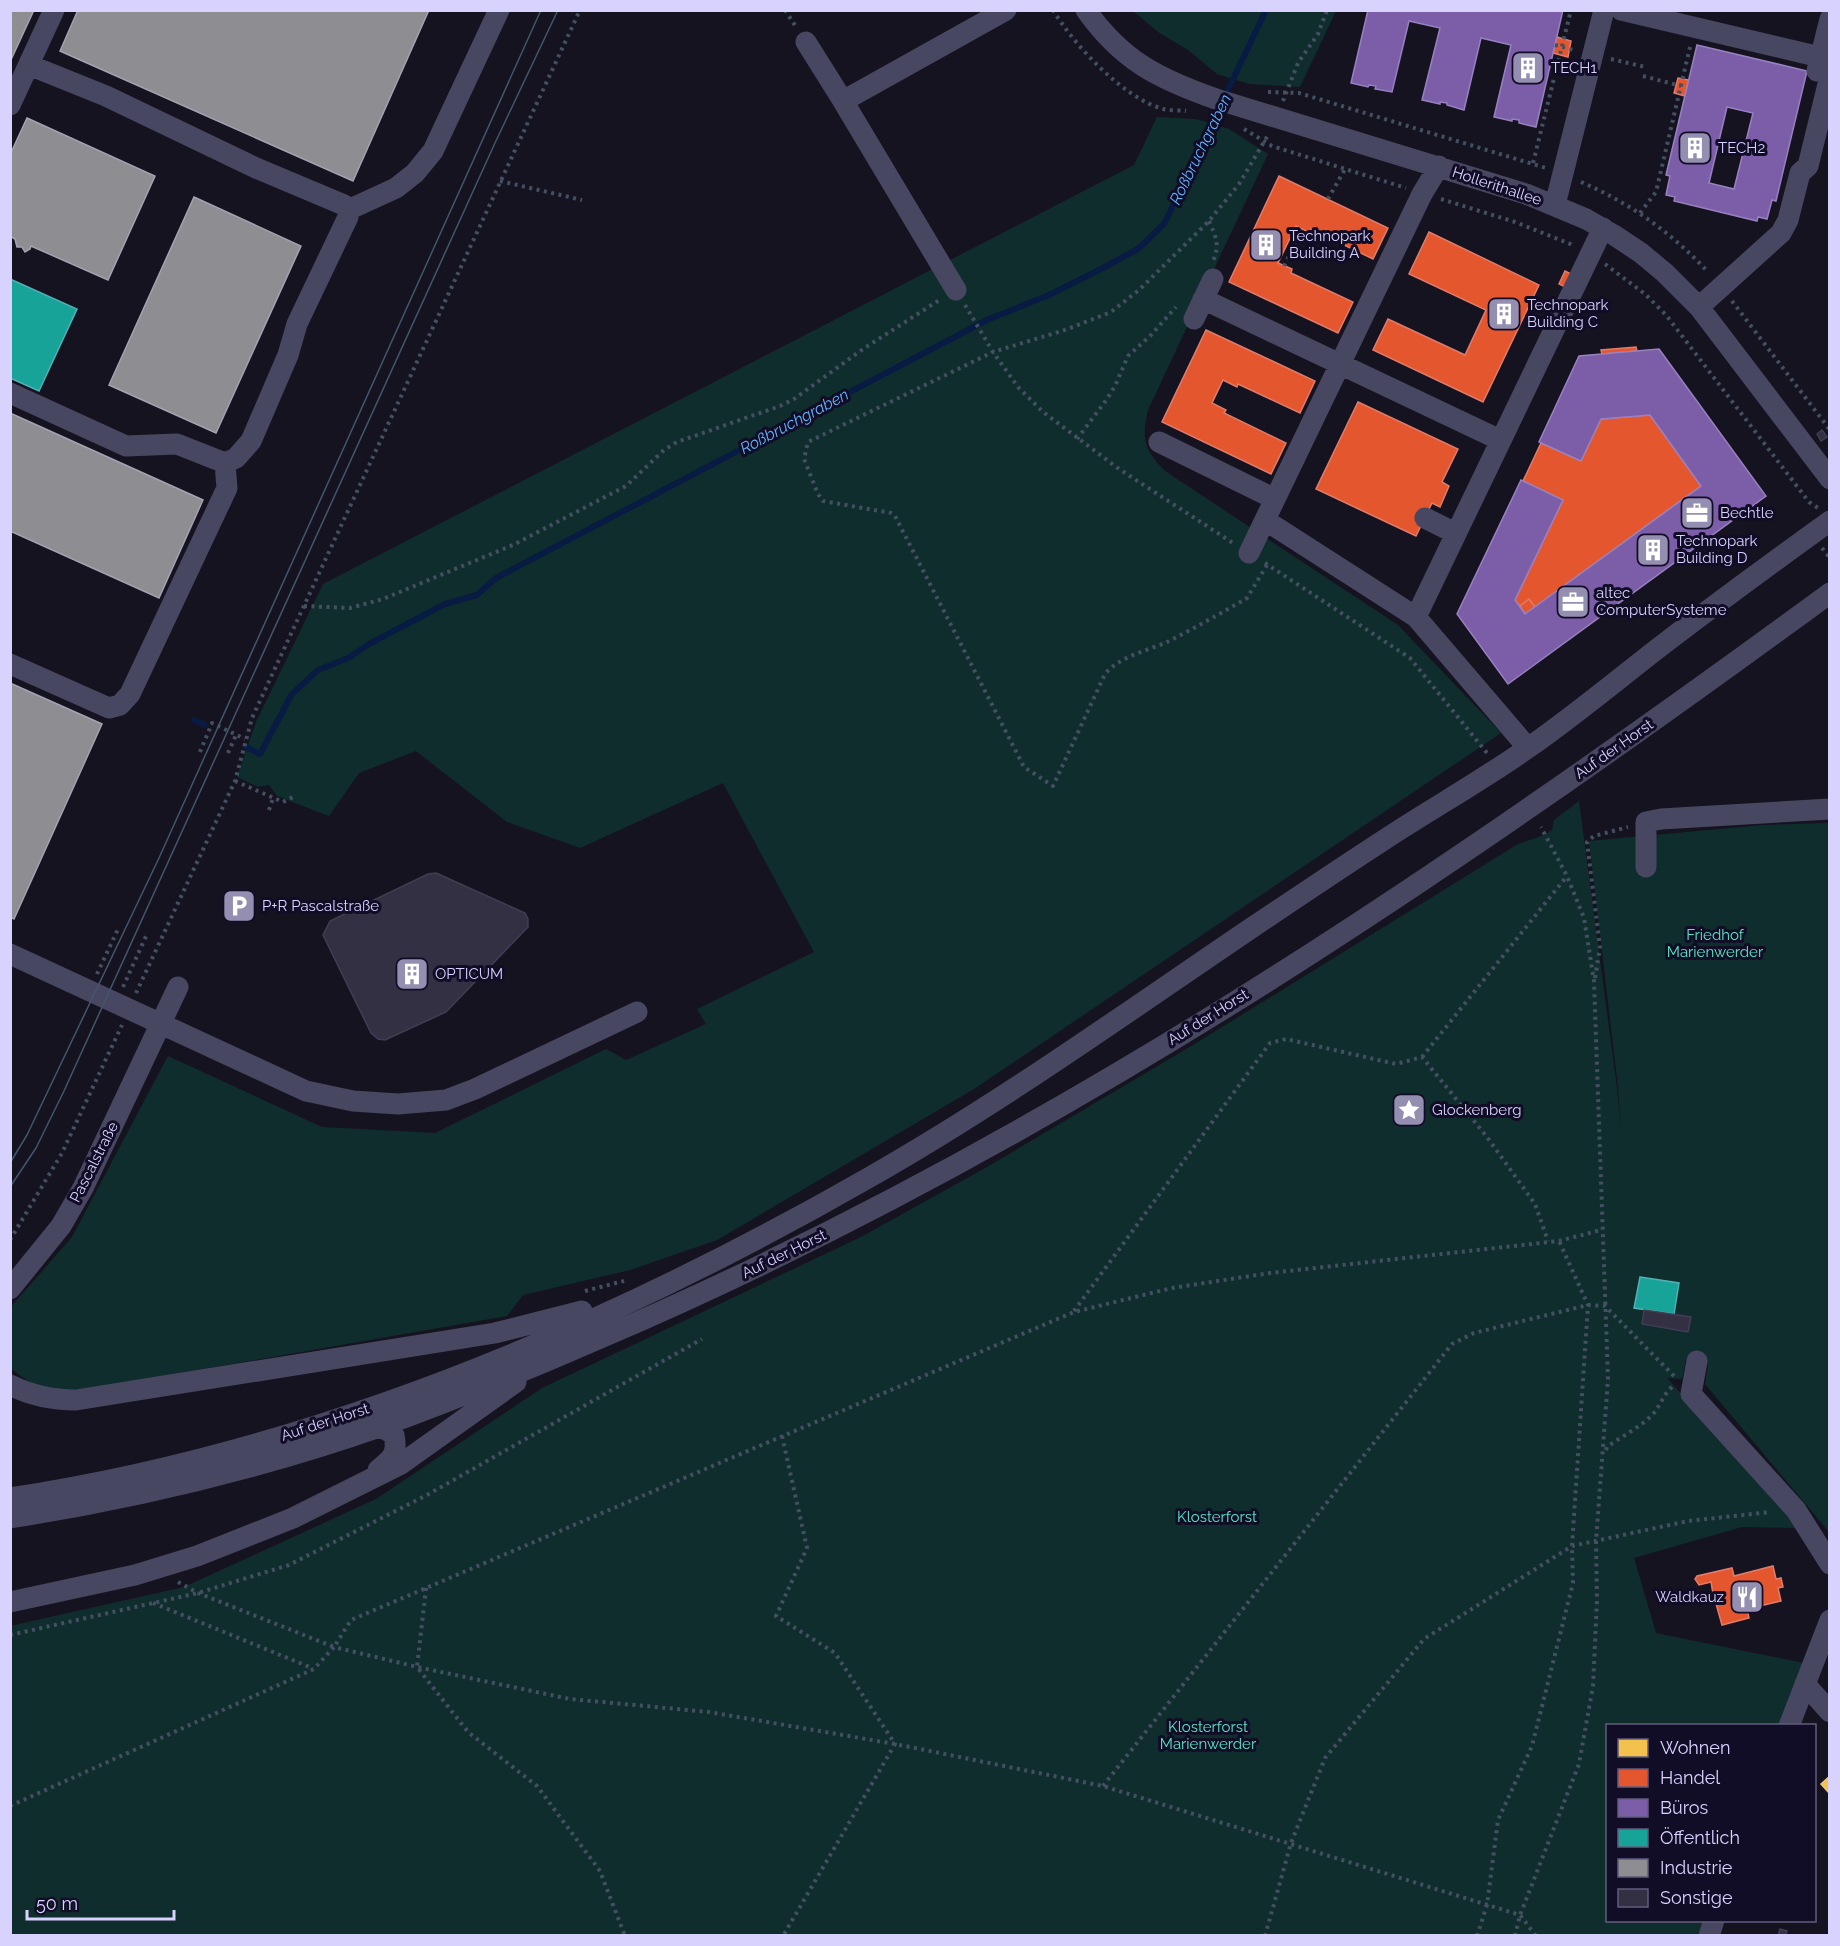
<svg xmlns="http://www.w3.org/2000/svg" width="1840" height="1946" font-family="Raleway,sans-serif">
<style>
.green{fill:#102d2e}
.homes{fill:#f2c14e;stroke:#eac683;stroke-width:1.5}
.shops{fill:#e4572e;stroke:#e07c6d;stroke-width:1.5}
.offices{fill:#7b5ea7;stroke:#9781c1;stroke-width:1.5;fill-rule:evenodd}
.public{fill:#17a398;stroke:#51b1b7;stroke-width:1.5}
.industry{fill:#8d8d92;stroke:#a4a2b3;stroke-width:1.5}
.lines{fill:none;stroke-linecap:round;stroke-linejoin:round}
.stream{stroke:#071b43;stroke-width:6}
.building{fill:#343043;stroke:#423d55;stroke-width:1.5}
.path{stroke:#435061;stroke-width:4;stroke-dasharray:3 4.5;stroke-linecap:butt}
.minor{stroke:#484761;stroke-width:21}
.tram{stroke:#41576b;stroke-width:1.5}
.labels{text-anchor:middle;stroke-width:6;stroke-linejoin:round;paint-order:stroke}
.poi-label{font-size:15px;fill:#d8d2ff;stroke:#120d26;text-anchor:start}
.street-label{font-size:15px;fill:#d8d2ff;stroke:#120d26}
.park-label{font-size:15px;fill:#54e9c6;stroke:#120d26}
.water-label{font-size:16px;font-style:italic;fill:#60b3ff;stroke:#120d26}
</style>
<rect width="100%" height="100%" fill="#161320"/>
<path class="green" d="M1133,11H1336L1300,87L1249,84L1217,74L1188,50L1158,32Z
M1157,117L1196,119L1229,129L1268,154L1148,410C1141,438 1144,450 1165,471L1398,625L1501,733L974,1089L717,1240L630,1270L523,1295L507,1316L100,1387L53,1392L28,1381L11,1369L10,1308L72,1237L168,1056L322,1127L435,1133L606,1049L626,1060L706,1024L697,1009L814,952L723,783L580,848L507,822L416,751L359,773L329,816L277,796L269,785L258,787L237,777L256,722L323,584L1134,165Z
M1579,801L1617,1088L1621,1133L1618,1087L1589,841L1763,825L1829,823V1532L1705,1384L1708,1364L1686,1359L1682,1379L1667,1378L1802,1528L1742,1527L1634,1558L1656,1633L1804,1663L1780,1725L1608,1726V1920L1704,1921L1698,1935H11L10,1626L184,1587L376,1499L542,1388L861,1237L987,1167L1193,1045L1518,844L1542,836L1552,830L1554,820Z"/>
<path class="homes" d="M1830,1776V1794L1821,1784Z"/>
<path class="shops" d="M1557,37L1571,41L1568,57L1553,53Z
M1678,78L1689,80L1685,96L1674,93Z
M1279,176L1388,228L1373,259L1311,229L1310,233L1296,226L1278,263L1292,269L1291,273L1353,302L1338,333L1229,282Z
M1429,232L1539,285L1483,402L1373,350L1388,319L1465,355L1486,310L1409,274Z
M1565,271L1573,275L1567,288L1559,284Z
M1206,330L1315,381L1300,413L1238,384L1237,387L1223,380L1212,403L1226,410L1224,413L1286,443L1271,474L1162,422Z
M1636,347L1637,351L1602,354L1601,350Z
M1358,402L1458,449L1442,482L1449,486L1440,507L1432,503L1416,536L1316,489Z
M1650,415L1701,486L1535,607L1529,599L1520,606L1515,600L1563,500L1523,481L1541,443L1581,461L1601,419Z
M1529,599L1535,607L1525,614L1520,606Z
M1773,1566L1776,1579L1781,1578L1783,1587L1778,1588L1781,1601L1747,1609L1749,1618L1722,1625L1715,1600H1714L1711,1582L1699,1585L1695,1579L1697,1576L1732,1568L1734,1576Z"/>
<path class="offices" d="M1368,10H1563L1536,127L1519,123V120L1512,119V121L1494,117L1511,45L1481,38L1464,110L1447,105V103L1440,102V104L1422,100L1440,28L1409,21L1392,92L1375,89L1376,86L1369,85L1368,87L1351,83Z
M1697,45L1807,71L1776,201L1772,200L1767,219L1758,217L1757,221L1674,201L1675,197L1666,195L1670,176L1666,175ZM1727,107L1753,113L1734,189L1709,183Z
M1659,349L1766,496L1508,684L1457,614L1521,480L1563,500L1515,600L1525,614L1701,486L1650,415L1601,419L1581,461L1539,442L1579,356Z"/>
<path class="public" d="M10,279L77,309L39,391L10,378Z
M1640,1277L1679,1283L1674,1314L1634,1308Z"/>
<path class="industry" d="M10,10H34L10,62Z
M78,10H429L353,181L60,51Z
M27,118L155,176L108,280L31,246L30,249L25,252L22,247H17L15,239L10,236V155Z
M194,197L301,246L216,433L109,385Z
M10,413L203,500L159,598L10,531Z
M10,683L102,724L14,919L10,917Z"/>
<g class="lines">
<path class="stream" d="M194,720L205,725
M246,747L260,754L292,694L318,670L348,658L369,644L445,604L477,595L496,578L987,320L1049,295L1101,269L1138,249L1164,224L1266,10"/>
</g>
<path class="building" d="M1822,430L1827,437L1821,441L1817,434Z
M436,873L525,913L528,919V927L446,1012L385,1040L378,1039L371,1033L323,935L330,921L428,874Z
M1644,1310L1691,1317L1688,1332L1642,1324Z
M1780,1929L1787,1931L1785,1936H1778Z"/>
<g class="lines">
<path class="path" d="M785,10L796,27
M1053,10C1074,45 1123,98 1163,109C1170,111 1179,110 1186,111
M1555,45L1574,50
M1611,59L1645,67
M1643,76L1681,86
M1268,92L1299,93L1546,168
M1283,101L1298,63L1318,34L1327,10
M1244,129L1272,146L1406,188
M1533,163L1571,10
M500,181L582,200
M1581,182C1630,203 1672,233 1708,272
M1328,199L1345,169
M1441,199L1515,222L1573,245
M1640,213L1656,192L1690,47
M1209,221C1216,237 1220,245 1213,261
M1294,246L1301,250
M1605,264L1645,294L1666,315L1809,502L1818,508
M1284,266L1302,229
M1732,301L1830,430
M965,305L993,352L1018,387L1043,412L1119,469L1233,543
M1077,439L1107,399L1115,386L1128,356L1151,335L1176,307
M1822,548L1830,558
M1265,563L1410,658L1487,753
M1267,565L1247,598L1237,604C1214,617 1191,630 1167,642C1147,651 1120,656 1105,674L1053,786L1024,767L895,516L891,513L823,501L818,494L804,459L808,442L993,352L1065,330L1111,312L1139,290L1209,221L1239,184L1268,135
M304,606L350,608L383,599L513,545L626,486L664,450L677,442L780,406L794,399L863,349L941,299
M200,752L212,723L245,739
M228,753L236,735
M235,781L283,802L295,796
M269,810L273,798
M97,974L118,929
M1595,978L1600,947L1587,842L1594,836L1628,827
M123,987L147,934
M136,993L235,781L252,718L580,10
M1422,1057L1567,876
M10,1240L62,1153L122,1025
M585,1291L624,1281
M1074,1311L1270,1043L1286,1039L1396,1064L1422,1057L1487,1137L1535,1204L1548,1241
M782,1436L807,1548L776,1616L835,1653L895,1744L783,1936
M1606,1450L1607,1447C1622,1436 1641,1427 1653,1414C1661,1405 1663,1395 1672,1387
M178,1582L198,1593L334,1647L351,1620L1074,1312L1172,1288L1270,1273L1559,1241L1601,1230
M426,1588L417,1667L468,1732L537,1786L600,1871L625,1936
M153,1603L312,1668
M10,1635L198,1593L289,1565L427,1495L702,1339
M1103,1786L1452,1344L1474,1333L1588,1305L1605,1306L1676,1378
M10,1806L314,1669L334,1647L417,1667L570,1699L709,1712L895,1744L1103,1786L1520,1915L1536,1936
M1265,1936L1291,1843L1325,1758L1424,1639L1572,1546L1688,1521L1771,1512
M1477,1936L1487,1905L1498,1820L1532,1746L1573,1583L1572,1546L1588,1305L1559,1241
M1515,1936L1520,1915L1579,1764L1593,1686L1597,1600L1596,1541L1608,1379L1594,981L1584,918L1567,876L1541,827"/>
<path class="minor" d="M1086,10C1122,61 1159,79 1216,99L1526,194L1586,219L1614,235L1641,253L1665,273L1699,307L1830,479
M1621,10L1820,57
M806,42L843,101
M1817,71L1830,19
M10,105L54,10
M1555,205L1604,10
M348,210L396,188L415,173L433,151L499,10
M956,290L843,101L1006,10
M1203,299L1500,440
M1699,307L1781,233L1788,220L1800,173L1808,166L1830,76
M1194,319L1213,279
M10,393L126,446L177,444L225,463L236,458L251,441L288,355L297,324L348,217V210L344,205L256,168L106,96L29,65
M1159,442L1275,499
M1425,518L1455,533
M1265,520L1416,617L1528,748
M1249,553L1422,194L1439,166
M1416,617L1603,228
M10,664L109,708L120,705L130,694L227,488L225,463
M1646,867V822L1661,819L1830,809
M10,954L306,1091L353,1101L398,1104L446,1100L475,1089L637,1012
M10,1289L61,1226L83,1188L178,987
M1697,1361L1691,1394L1796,1510L1830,1564
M10,1385C32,1396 52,1400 76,1400L495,1333L582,1311
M378,1470C392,1458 398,1455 394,1435L380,1426
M10,1498C313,1452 605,1329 870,1177C1000,1103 1123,1015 1247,931C1299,896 1351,861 1404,827C1445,801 1488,776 1528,748C1574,716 1617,680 1661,646C1717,603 1773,562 1830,521
M10,1518C136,1498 262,1468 382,1426C456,1399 530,1369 603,1337C1042,1149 1445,876 1830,593
M10,1602L135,1575L197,1556L293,1518L401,1464L516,1382
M1805,1684L1830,1712
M1789,1726L1830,1620
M1709,1936L1714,1920"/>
<path class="tram" d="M10,1163L27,1135L159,858L541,10
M10,1187L36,1148L64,1091L495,143L558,10"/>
</g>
<defs>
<symbol id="building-square" viewBox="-11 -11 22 22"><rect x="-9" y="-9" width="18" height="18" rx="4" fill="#948fb1" stroke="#120d26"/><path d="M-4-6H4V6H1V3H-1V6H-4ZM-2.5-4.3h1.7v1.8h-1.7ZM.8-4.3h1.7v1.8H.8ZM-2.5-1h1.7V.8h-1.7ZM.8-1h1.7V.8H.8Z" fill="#fff"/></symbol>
<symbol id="office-square" viewBox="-11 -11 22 22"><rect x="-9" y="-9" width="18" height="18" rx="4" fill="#948fb1" stroke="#120d26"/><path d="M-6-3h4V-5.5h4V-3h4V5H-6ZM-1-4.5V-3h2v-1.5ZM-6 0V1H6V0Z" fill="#fff"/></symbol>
<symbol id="parking-square" viewBox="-11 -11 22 22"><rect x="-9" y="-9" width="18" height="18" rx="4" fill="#948fb1" stroke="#120d26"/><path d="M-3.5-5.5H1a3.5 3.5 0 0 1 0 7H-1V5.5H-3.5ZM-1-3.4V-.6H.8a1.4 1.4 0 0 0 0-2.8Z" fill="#fff"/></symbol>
<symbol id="sight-square" viewBox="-11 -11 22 22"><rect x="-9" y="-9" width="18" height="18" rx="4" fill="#948fb1" stroke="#120d26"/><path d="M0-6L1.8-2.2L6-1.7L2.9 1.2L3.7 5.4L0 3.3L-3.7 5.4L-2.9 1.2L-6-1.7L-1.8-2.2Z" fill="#fff"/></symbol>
<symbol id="restaurant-square" viewBox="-11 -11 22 22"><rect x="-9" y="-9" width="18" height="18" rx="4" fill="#948fb1" stroke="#120d26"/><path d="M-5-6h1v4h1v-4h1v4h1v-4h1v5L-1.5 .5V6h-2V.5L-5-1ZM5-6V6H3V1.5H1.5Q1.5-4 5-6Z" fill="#fff"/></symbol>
</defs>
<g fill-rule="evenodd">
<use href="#building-square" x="1509" y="49" width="38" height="38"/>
<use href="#building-square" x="1676" y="129" width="38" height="38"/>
<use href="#building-square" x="1247" y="226" width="38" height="38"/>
<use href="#building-square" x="1485" y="295" width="38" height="38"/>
<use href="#office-square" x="1678" y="494" width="38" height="38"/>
<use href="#building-square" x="1634" y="531" width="38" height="38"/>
<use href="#office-square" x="1554" y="583" width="38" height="38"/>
<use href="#parking-square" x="220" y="887" width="38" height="38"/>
<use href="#building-square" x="393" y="955" width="38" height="38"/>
<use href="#sight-square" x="1390" y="1091" width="38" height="38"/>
<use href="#restaurant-square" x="1728" y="1578" width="38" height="38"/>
</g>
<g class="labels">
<g class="poi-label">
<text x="1551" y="73">TECH1</text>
<text x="1718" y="153">TECH2</text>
<text x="1289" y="241">Technopark<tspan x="1289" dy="17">Building A</tspan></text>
<text x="1527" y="310">Technopark<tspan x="1527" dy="17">Building C</tspan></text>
<text x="1720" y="518">Bechtle</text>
<text x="1676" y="546">Technopark<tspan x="1676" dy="17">Building D</tspan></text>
<text x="1596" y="598">altec<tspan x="1596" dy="17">ComputerSysteme</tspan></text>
<text x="262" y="911">P+R Pascalstraße</text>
<text x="435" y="979">OPTICUM</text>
<text x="1432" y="1115">Glockenberg</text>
<text x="1724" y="1602" text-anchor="end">Waldkauz</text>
</g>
<g class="street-label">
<text transform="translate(1497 186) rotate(18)" y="5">Hollerithallee</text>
<text transform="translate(1614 749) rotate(-35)" y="5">Auf der Horst</text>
<text transform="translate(1208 1017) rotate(-32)" y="5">Auf der Horst</text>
<text transform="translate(94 1162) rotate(-63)" y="5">Pascalstraße</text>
<text transform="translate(784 1254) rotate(-26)" y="5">Auf der Horst</text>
<text transform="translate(325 1422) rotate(-18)" y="5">Auf der Horst</text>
</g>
<g class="park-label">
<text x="1715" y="940">Friedhof<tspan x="1715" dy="17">Marienwerder</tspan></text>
<text x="1217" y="1522">Klosterforst</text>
<text x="1208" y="1732">Klosterforst<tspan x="1208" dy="17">Marienwerder</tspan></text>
</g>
<g class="water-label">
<text transform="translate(1200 149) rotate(-64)" y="6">Roßbruchgraben</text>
<text transform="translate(794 421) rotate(-28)" y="6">Roßbruchgraben</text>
</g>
</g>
<rect width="1840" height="1946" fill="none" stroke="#d8d2ff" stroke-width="24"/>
<rect x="1606" y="1724" width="210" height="198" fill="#120d26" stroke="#615c7d" stroke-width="1.5"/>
<rect x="1618" y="1739" width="30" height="18" fill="#f2c14e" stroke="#615c7d" stroke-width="1.5"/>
<text x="1660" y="1754" font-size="18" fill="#d8d2ff">Wohnen</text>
<rect x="1618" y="1769" width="30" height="18" fill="#e4572e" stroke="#615c7d" stroke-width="1.5"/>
<text x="1660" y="1784" font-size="18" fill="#d8d2ff">Handel</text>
<rect x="1618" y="1799" width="30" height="18" fill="#7b5ea7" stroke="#615c7d" stroke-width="1.5"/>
<text x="1660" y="1814" font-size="18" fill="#d8d2ff">Büros</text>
<rect x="1618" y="1829" width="30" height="18" fill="#17a398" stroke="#615c7d" stroke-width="1.5"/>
<text x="1660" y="1844" font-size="18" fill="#d8d2ff">Öffentlich</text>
<rect x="1618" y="1859" width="30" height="18" fill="#8d8d92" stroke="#615c7d" stroke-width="1.5"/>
<text x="1660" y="1874" font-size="18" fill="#d8d2ff">Industrie</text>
<rect x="1618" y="1889" width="30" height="18" fill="#343043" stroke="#615c7d" stroke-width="1.5"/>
<text x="1660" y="1904" font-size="18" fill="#d8d2ff">Sonstige</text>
<path d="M27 1910v9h147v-9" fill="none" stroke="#d8d2ff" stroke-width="3"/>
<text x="36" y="1910" font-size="18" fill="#d8d2ff" stroke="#120d26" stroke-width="4.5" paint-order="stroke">50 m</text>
</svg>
